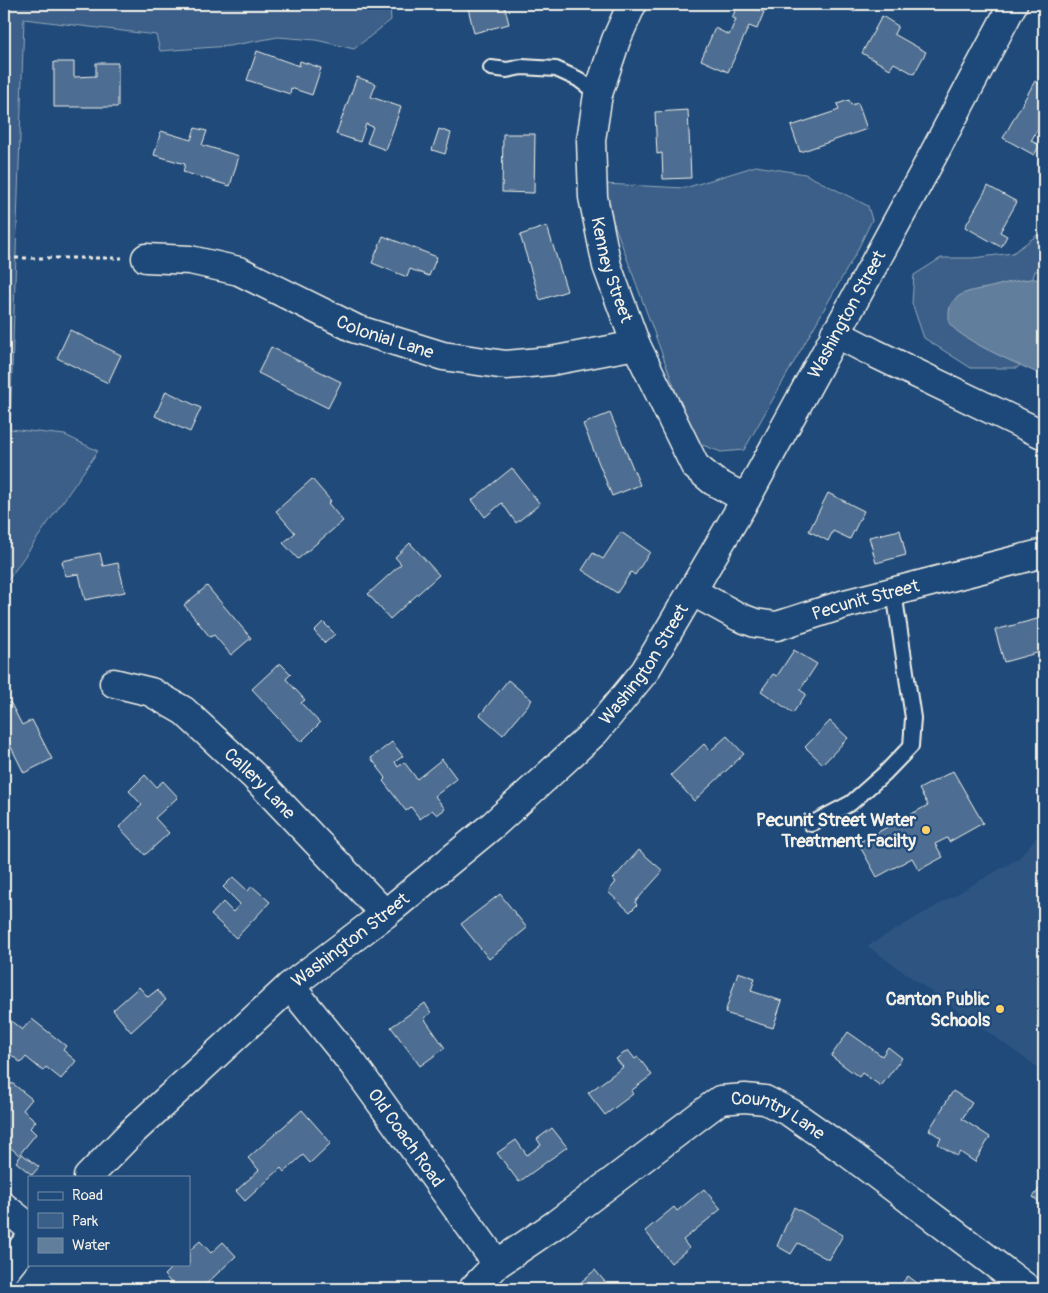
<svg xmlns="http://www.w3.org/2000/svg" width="1048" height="1293" font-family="Pangolin,sans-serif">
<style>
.built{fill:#2d5581}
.green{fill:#3a5f88;stroke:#97a8b8}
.water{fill:#627e9d;stroke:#9cacbb}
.building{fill:#4d6e92;stroke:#f4f1e8}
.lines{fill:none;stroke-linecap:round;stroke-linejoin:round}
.lane-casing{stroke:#f4f1e8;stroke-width:18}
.street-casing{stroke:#f4f1e8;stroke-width:31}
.secondary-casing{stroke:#f4f1e8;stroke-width:31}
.path{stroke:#f4f1e8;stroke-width:3;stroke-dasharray:4 4;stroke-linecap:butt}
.lane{stroke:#1f4a7a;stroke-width:14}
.street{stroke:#1f4a7a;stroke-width:28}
.secondary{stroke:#1f4a7a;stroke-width:28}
.poi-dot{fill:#ffd166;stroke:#1f4a7a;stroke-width:2}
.labels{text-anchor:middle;stroke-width:4.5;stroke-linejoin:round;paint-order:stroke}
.street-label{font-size:18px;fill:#f4f1e8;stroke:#1f4a7a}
.poi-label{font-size:18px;font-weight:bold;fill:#f4f1e8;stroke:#1f4a7a;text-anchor:end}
</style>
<rect width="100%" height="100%" fill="#1f4a7a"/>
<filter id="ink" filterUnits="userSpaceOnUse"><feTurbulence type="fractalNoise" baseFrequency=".02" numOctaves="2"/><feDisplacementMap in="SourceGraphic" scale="10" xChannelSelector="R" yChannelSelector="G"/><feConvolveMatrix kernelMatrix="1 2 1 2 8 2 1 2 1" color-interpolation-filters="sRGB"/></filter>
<g filter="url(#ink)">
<path class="built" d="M1044,828V1072L867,946L1019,858Z"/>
<path class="green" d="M4,4H390L391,20L354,49L316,40L278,37L229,46L160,51L156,35L24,19L10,429L65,435L98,451L4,586Z
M756,166L805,174L868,206L872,220L856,253L744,450L721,452L700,444L679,400L612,218L604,184L685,188Z
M1044,230V271H1035L1027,300L1034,353L1017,368H971L924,338L912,303L914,275L941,258H973L1013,253Z"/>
<path class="water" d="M1030,279H1044V376C1021,365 963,342 949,323C949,315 948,306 954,300C965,289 982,290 995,286C1007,283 1017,280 1030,279Z"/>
<path class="building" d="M467,4H504L509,24L474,33Z
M738,4H745L764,12L757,29L749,26L728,72L701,60L715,28L729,35L736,19L732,18Z
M837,4H859L855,12Z
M882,16L898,26L894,34L926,52L914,74L894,63L890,69L862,53Z
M257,51L299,66L300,61L321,68L312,95L291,88L290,94L247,80Z
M54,62H74V77L96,76V63H118V107H54Z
M357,77L376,84L371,97L401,107L386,150L367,143L373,127L366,124L360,142L336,134Z
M1035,81L1044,87V128L1041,133L1037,130L1031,141L1040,145L1034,155L1003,138Z
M849,100L851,105L858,103L867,129L800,152L791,126L839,110L837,104Z
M688,110L691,178L663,179L662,153L657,154L655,112Z
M195,128L207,131L202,145L239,156L230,186L183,172L185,164L154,155L161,131L191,140Z
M439,129L451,133L445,154L432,150Z
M503,134H535L534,193L502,192Z
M988,186L1017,202L1000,232L1007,236L1001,247L965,227Z
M547,226L567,291L540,300L520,235Z
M383,236L437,257L429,276L410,269L407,277L372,263Z
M70,330L121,355L108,383L57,358Z
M271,347L341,382L328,408L258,373Z
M166,391L201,408L190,432L155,416Z
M610,413L640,485L612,496L583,424Z
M512,468L540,504L516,523L502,503L485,517L472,500Z
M312,479L331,501L328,503L343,521L298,559L283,543L295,533L276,511Z
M828,493L864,511L850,539L833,531L828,541L809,531Z
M900,530L906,555L876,563L869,537Z
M621,532L650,552L635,575L631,572L617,593L582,570L593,553L603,559Z
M410,543L439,575L390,619L368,594L401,564L395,557Z
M100,553L103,566L118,563L125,592L85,600L79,574L65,576L62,561Z
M207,586L251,638L231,655L214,635L210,637L184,605Z
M1041,618L1044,630V651L1004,662L995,630Z
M323,622L335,634L325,643L314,631Z
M794,650L817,664L800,690L806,694L793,713L761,691L773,674L777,676Z
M280,663L291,674L286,679L305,700L301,703L320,723L301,742L252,689Z
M508,680L532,700L503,735L480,715Z
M10,702L22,725L32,720L52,759L24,773L4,733V705Z
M830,721L848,738L823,764L805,747Z
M727,736L744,754L694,801L671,775L704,744L710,751Z
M392,742L403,756L395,762L398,767L404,762L417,779L442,759L457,779L435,796L445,809L437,815L432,810L420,819L411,807L406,811L383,781L386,778L371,758Z
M953,771L983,823L949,842L947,838L935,844L943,857L919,870L912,858L877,877L858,843L928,805L919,789Z
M145,775L156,787L163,781L178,797L155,818L169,833L145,855L119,827L142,805L129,791Z
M639,850L663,871L635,902L637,905L630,912L608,892L616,882L613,879Z
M233,877L248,891L252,886L270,902L236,938L211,915L223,902L233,912L240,904L223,887Z
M500,894L527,928L489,959L461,924Z
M738,972L755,978L751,991L782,1001L773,1028L725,1013Z
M139,987L148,997L157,990L166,1000L131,1032L113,1010Z
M425,1003L431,1013L424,1018L445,1048L420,1066L391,1027Z
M4,1015L22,1030L32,1019L66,1046L63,1050L76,1061L61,1079L46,1067L43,1071L26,1057L21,1063L4,1049Z
M848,1032L882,1056L888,1047L902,1058L881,1086L862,1073L859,1077L831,1056Z
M628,1050L635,1059L638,1057L652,1075L631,1091L633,1094L605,1115L588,1093L623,1067L616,1059Z
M12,1083L32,1099L23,1110L36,1121L30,1128L36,1134L19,1155L4,1142V1093Z
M953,1091L972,1103L962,1119L990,1137L975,1162L960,1152L957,1156L938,1144L941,1138L929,1130Z
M302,1110L331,1143L310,1163L303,1155L284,1172L281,1168L245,1201L236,1191L259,1170L248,1158Z
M552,1128L567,1147L519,1182L497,1153L516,1140L527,1155L541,1145L537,1139Z
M22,1154L39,1167L32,1175L16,1162Z
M1044,1183V1206L1033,1197Z
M704,1189L721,1209L683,1240L689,1248L671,1263L645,1231L674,1207L677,1211Z
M794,1207L843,1235L829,1260L798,1243L791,1254L777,1246Z
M200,1241L211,1253L223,1242L236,1256L201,1289H177L164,1275L175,1264H189V1251Z
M595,1270L611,1289H573Z
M908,1276L925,1289H897Z"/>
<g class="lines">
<defs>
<path id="lane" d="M491,68L507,70L522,67L556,69L578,79L598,94
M811,824L851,803L885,773L911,746L913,718L894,592"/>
<g id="street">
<path id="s1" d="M632,4L616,40L598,94L591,140L593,197L607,266L636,345L695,466L713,481L746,499"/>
<path id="s2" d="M146,258L190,260L239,271L356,329L443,356L506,365L551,361L636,345"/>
<path id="s3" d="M693,592L739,617L755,623L777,626L845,604L1044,553"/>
<path id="s4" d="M114,683L151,692L184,711L255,777L385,914"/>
<path id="s5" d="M290,986L353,1064L497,1264L473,1289"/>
<path d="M4,1207L29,1227"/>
<path id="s6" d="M497,1264L556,1224L720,1100L745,1098L765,1100L791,1113L848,1153L1028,1289"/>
</g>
<g id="secondary">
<path d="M835,333L874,353L1044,435"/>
<path id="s7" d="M88,1177L131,1133L290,986L385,914L493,825L545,778L595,732L645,671L746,499L923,174L1013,4"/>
<path d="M4,1272L29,1240"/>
</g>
</defs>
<use href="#lane" class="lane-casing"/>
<use href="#street" class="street-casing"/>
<use href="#secondary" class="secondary-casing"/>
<path class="path" d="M7,258H122"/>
<use href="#lane" class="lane"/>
<use href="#street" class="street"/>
<use href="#secondary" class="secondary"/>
</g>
</g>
<g class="poi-dot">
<circle cx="926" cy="830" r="5"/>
<circle cx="1000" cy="1009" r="5"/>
</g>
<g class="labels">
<g class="street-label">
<text dy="6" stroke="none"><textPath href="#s1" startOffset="275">Kenney Street</textPath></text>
<text dy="6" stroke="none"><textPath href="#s7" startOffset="1164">Washington Street</textPath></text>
<text dy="6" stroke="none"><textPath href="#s2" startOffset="255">Colonial Lane</textPath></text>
<text dy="6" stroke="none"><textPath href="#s3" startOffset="184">Pecunit Street</textPath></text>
<text dy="6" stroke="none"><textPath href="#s7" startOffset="759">Washington Street</textPath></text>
<text dy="6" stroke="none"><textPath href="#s4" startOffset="181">Callery Lane</textPath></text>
<text dy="6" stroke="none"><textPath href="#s7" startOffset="354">Washington Street</textPath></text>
<text dy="6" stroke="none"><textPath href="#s6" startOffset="339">Country Lane</textPath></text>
<text dy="6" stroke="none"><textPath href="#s5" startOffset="191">Old Coach Road</textPath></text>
</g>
<g class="poi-label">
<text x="916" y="826">Pecunit Street Water<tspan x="916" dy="21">Treatment Facilty</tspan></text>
<text x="990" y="1005">Canton Public<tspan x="990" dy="21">Schools</tspan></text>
</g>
</g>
<rect width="1048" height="1293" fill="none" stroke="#1f4a7a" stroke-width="20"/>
<rect x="10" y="10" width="1028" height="1273" fill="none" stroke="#f4f1e8" stroke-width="2" filter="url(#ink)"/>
<rect x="28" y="1176" width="162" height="90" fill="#1f4a7a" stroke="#748da6"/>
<rect x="38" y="1192" width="25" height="8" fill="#1f4a7a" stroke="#748da6"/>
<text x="72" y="1200" font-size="15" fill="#f4f1e8">Road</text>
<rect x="38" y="1213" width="25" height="15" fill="#3a5f88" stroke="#748da6"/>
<text x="72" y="1226" font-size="15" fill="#f4f1e8">Park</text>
<rect x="38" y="1238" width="25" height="15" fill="#627e9d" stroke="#748da6"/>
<text x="72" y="1250" font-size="15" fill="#f4f1e8">Water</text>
</svg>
